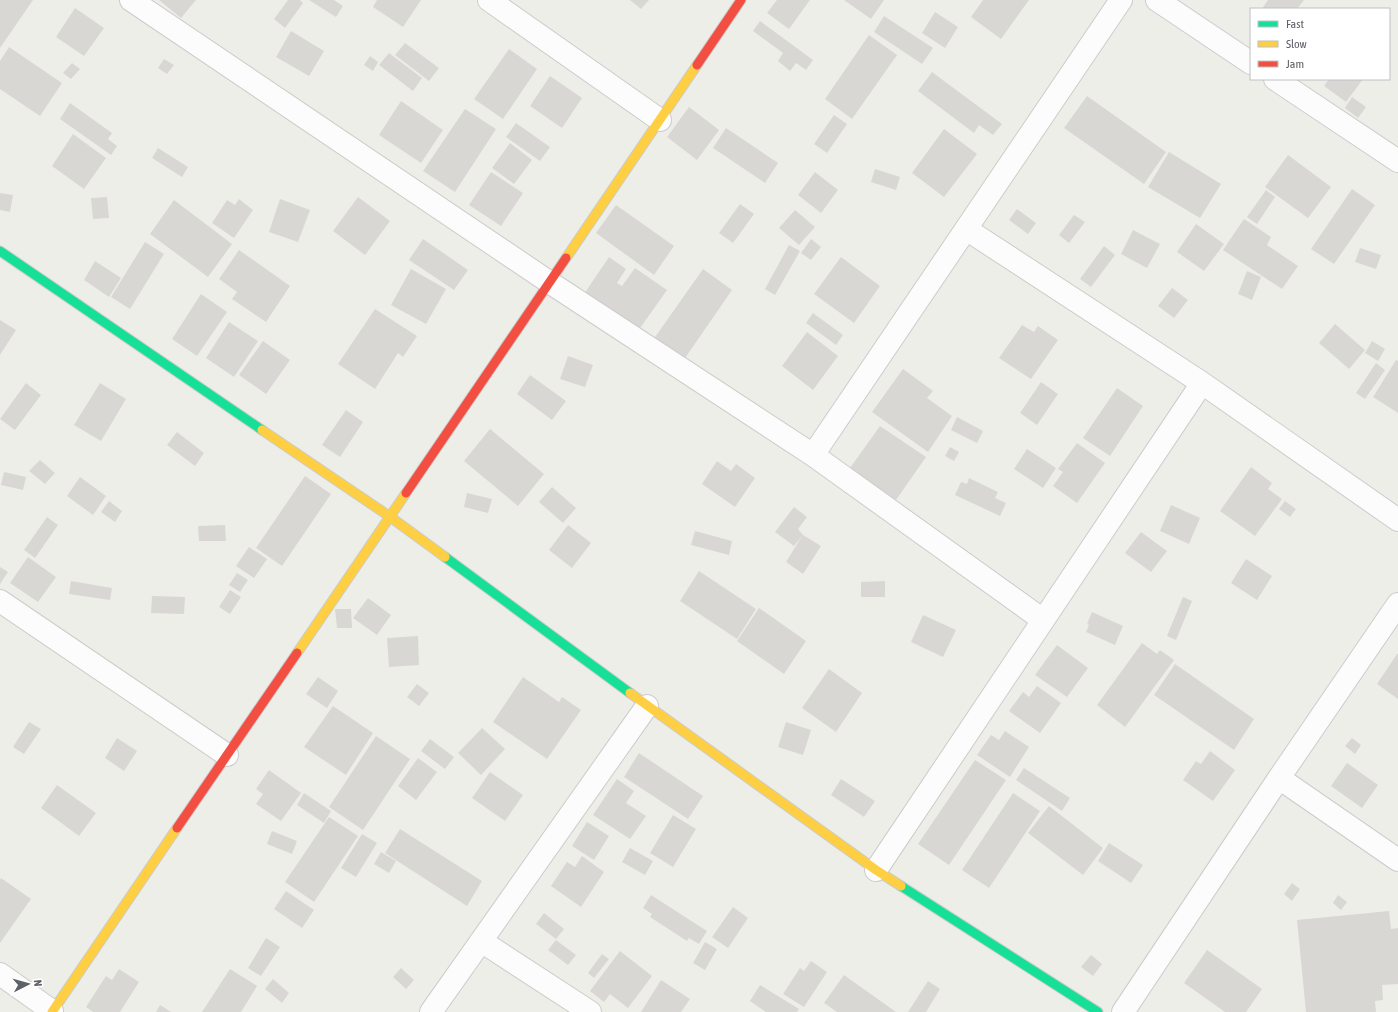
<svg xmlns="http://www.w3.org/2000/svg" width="1398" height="1012" font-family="'Asap Condensed',sans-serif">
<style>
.building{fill:#d8d7d4}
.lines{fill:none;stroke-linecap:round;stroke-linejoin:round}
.street-casing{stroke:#cbcccb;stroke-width:24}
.fast-casing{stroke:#cacbcb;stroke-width:11}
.slow-casing{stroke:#cacbcb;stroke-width:11}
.jam-casing{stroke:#cacbcb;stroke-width:11}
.street{stroke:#fcfcfc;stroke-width:22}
.fast{stroke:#16e098;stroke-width:9}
.slow{stroke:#ffcf43;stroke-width:9}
.jam{stroke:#f24e42;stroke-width:9}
</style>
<rect width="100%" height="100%" fill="#eeeee9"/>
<path class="building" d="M0,0H33L0,48Z
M159,0H196L181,18Z
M288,0H300L303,3L285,28L274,19Z
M309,0H334L343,6L336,17Z
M377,0H421L403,27L373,7Z
M630,0H649L641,9Z
M777,0H810L789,29L767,13Z
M844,0H884L871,19Z
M983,0H1029L1001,39L971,17Z
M1268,0H1304L1297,9H1262Z
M75,8L104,28L84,56L56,37Z
M935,12L958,27L945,48L922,33Z
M884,16L933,48L922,64L874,32Z
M760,21L813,60L806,70L796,63L790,71L778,61L783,53L753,31Z
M291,31L324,51L309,76L276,57Z
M869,35L897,55L852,119L825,99Z
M405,43L439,68L429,81L395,55Z
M9,47L62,83L40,116L0,89V61Z
M509,49L537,69L503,119L474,99Z
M389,53L422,78L413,91L379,65Z
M370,56L378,62L373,71L364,65Z
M164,59L174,65L167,74L158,68Z
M72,63L80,69L71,79L63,73Z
M932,72L1002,124L993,135L979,125L974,133L918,91Z
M550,76L582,98L562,128L530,106Z
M1329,79H1363L1346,102L1324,86Z
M1087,96L1166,152L1144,184L1064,128Z
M1352,97L1366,107L1358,118L1345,108Z
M401,101L443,130L421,163L379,135Z
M70,103L112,133L108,139L117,146L111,155L60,119Z
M689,107L719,130L697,160L667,137Z
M465,109L496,129L455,192L423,171Z
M834,115L847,124L827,153L814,144Z
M516,123L550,147L540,161L506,137Z
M726,128L778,163L765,183L713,148Z
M944,129L977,154L944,197L912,173Z
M73,134L106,158L84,189L52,166Z
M510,143L532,160L514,184L492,168Z
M158,148L188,167L182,177L152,158Z
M1169,152L1221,184L1200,218L1148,187Z
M1288,155L1331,187L1308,218L1265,187Z
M875,169L900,177L896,190L871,182Z
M491,172L523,193L501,226L469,205Z
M815,172L838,190L821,213L798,195Z
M1352,189L1375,205L1334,264L1311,249Z
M1266,190L1275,197L1257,224L1247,217Z
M0,193L13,195L10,212L0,210Z
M107,197L109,218L93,219L91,198Z
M358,197L390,221L365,255L333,231Z
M239,199L253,210L234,238L212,223L227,200L235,205Z
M280,199L310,210L298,242L269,232Z
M174,200L232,244L208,277L150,234Z
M740,204L754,214L733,243L719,233Z
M616,205L674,246L654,275L596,233Z
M1017,209L1036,223L1028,234L1009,220Z
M795,210L815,227L799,245L779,228Z
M1074,215L1085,222L1069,243L1059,235Z
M1244,219L1271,237L1267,245L1298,266L1282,289L1223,250Z
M1196,224L1224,244L1204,271L1177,252Z
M1133,230L1160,244L1147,268L1121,254Z
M423,239L468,270L454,290L409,260Z
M811,239L821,247L811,260L801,253Z
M145,242L164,254L130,309L111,297Z
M789,245L800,251L775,295L765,289Z
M1104,246L1115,255L1091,287L1080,279Z
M1360,248L1381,255L1376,269L1355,262Z
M239,250L290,286L266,322L232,299L237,292L219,279Z
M609,257L626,269L617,283L622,286L635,268L667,290L638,331L584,294Z
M841,257L880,286L854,323L814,294Z
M95,261L121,278L109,297L84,280Z
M411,269L446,289L426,324L391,305Z
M703,269L732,290L683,361L653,340Z
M1247,271L1261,277L1252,300L1238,294Z
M1172,288L1188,300L1174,318L1158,306Z
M201,294L227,312L197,356L172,339Z
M375,309L417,336L403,357L398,353L375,389L338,364Z
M813,313L843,335L836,345L806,323Z
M0,320L16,330L0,355Z
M229,322L258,341L234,377L206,358Z
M1335,324L1365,350L1349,369L1319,343Z
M1022,325L1034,332L1038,326L1058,340L1031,379L999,358Z
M807,332L838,356L813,390L782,366Z
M263,341L290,360L266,394L239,375Z
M1372,341L1385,349L1378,361L1365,353Z
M568,356L593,365L585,387L560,379Z
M1396,360L1398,361V413L1373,397Z
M1376,363L1385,370L1365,399L1356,393Z
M903,369L933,391L927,398L952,416L928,452L872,412Z
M530,375L566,401L552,420L517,394Z
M1041,382L1058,394L1037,425L1020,413Z
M26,383L41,395L15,430L0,419Z
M100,383L126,399L101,441L74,425Z
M1117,388L1143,406L1110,456L1083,438Z
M346,410L363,422L340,457L322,445Z
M957,417L983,431L977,443L951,430Z
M880,426L926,457L896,500L850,468Z
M490,429L544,474L518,506L464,461Z
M177,432L204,453L195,466L167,445Z
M1077,443L1105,463L1077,503L1053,486L1063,472L1058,469Z
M950,447L959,452L954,461L945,456Z
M1027,449L1056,468L1043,488L1014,469Z
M40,460L55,473L45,484L29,471Z
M717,461L731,471L736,464L755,478L735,507L702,484Z
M1251,467L1272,483L1268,489L1282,499L1255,536L1220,511Z
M4,472L26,477L23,490L1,485Z
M305,476L331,494L282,566L256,548Z
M80,477L106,496L93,515L67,496Z
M969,478L998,492L995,498L1006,503L1000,516L955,495L961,482L967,484Z
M552,487L576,508L563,523L539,502Z
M467,493L492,499L488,513L464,507Z
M109,501L122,511L115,522L101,512Z
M1285,501L1296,509L1290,517L1279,509Z
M1171,505L1200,518L1189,544L1160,531Z
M794,507L807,517L798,529L803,535L821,546L803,574L786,562L802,536L794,546L775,532Z
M47,517L58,525L35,558L24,550Z
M225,525L226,541H199L198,526Z
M568,525L591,543L572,568L549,550Z
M695,531L732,541L729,555L691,545Z
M1141,532L1167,551L1151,572L1125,553Z
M249,547L267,559L254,578L236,566Z
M28,557L56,577L38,602L10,583Z
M1246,559L1272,576L1257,600L1231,583Z
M0,567L8,572L0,584Z
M699,571L756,609L737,639L680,601Z
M237,573L248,580L240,592L229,585Z
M71,581L112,588L110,600L69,594Z
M885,581V597H861V582Z
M230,590L241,597L230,614L219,607Z
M152,596L185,597L184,614L151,613Z
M1183,597L1192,601L1176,640L1167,636Z
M368,598L391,615L377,635L353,618Z
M759,608L806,641L784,674L737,641Z
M335,609H351L352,628H337Z
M1092,612L1123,626L1115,645L1086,632L1089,625L1087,624Z
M923,615L956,630L943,657L911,642Z
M418,636L419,665L389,667L387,638Z
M1142,643L1157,654L1160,650L1174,660L1125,727L1097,705Z
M1057,645L1088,668L1067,697L1035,675Z
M1397,654H1398V699L1377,684Z
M1175,664L1254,719L1234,750L1154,695Z
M829,669L862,693L836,732L802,708Z
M318,677L338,691L327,708L306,694Z
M523,677L559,702L562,697L581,710L547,759L493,722Z
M417,684L429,693L419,706L407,697Z
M1037,686L1061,703L1040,733L1009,711L1023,692L1029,697Z
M333,706L373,733L346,775L304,747Z
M29,722L41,729L24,754L13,747Z
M786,722L811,730L803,755L778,747Z
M482,728L505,749L481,775L458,753Z
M1005,731L1029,747L1010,777L977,755L991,735L999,740Z
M376,736L410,759L363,830L329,807Z
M117,738L137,751L124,771L105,758Z
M1352,738L1361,745L1355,754L1345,746Z
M430,739L454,757L445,769L421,751Z
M1210,751L1235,770L1213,801L1183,780L1196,761L1201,764Z
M639,753L703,796L688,819L624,777Z
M418,758L437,772L416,800L398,786Z
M975,760L1006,780L949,865L918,844Z
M1347,763L1378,785L1362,808L1331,786Z
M1024,768L1070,798L1062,811L1016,780Z
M269,770L301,793L281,821L256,804L263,794L256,789Z
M490,772L523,795L505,821L472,798Z
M617,779L634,791L626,803L646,816L630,839L593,815Z
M841,779L875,801L864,817L831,795Z
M57,785L96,813L79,836L41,808Z
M304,793L331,811L324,823L297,805Z
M1013,793L1040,811L989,888L962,870Z
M1049,806L1103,848L1083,875L1028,833Z
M673,815L696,829L673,867L650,853Z
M329,817L358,836L314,902L285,882Z
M587,822L609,836L594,860L572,846Z
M400,829L482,881L467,906L385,853Z
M272,831L297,841L292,854L267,844Z
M362,834L377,843L356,877L341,868Z
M1109,843L1143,865L1131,883L1098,861Z
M630,848L653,861L645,875L622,862Z
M381,852L396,861L389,873L374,864Z
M582,856L604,872L581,907L551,886L567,862L575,867Z
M1,878L31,899L0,943V880Z
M1292,883L1300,889L1292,901L1284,894Z
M286,891L314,910L302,928L274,909Z
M651,895L707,931L699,944L689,938L687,941L650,917L652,914L643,908Z
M1338,895L1347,902L1341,910L1333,903Z
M733,907L748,918L728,948L712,937Z
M1389,911L1391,929L1398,928V984L1382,985L1383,1000L1375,1001L1376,1012H1306L1297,920Z
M544,913L564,929L556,939L536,924Z
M266,938L280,947L261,976L248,968Z
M556,940L576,955L568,965L548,950Z
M705,942L717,949L705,970L693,963Z
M1207,950L1262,989L1246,1012H1225L1184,983Z
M620,951L652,976L628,1008L610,994L604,1002L590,991Z
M602,954L609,959L594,978L588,973Z
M1091,955L1102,964L1093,976L1081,967Z
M811,961L827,972L804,1007L783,994L800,968L804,971Z
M401,968L414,980L406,989L393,977Z
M119,969L139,982L120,1012H93L86,1007L106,976L112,980Z
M230,969L257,986L241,1012H202Z
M844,975L896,1012H837L824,1003Z
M273,979L289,993L282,1003L265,989Z
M661,980L690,999L681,1012H641Z
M928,981L940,989L926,1012H908Z
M760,985L799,1009L797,1012H766L750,1001Z
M160,1005L171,1012H156Z"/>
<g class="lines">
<defs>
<path id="street" d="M131,0L549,282L813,455L1043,620
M489,0L660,120
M1157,0L1251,63
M1275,79L1398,161
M966,229L1202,383L1398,520
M813,455L1121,0
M0,601L227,755
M1279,778L1398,860
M876,870L1202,383
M481,941L590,1012
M0,974L52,1011
M431,1012L647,706
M1123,1012L1279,778L1398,604"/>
<path id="fast" d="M0,251L262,430
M445,557L630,693
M901,886L1098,1012"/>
<path id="slow" d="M566,258L697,65
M262,430L389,516L445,557
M297,653L406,493
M630,693L876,870L901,886
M52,1012L177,828"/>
<path id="jam" d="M697,65L741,0
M406,493L566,258
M177,828L297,653"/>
</defs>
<use href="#street" class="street-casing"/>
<use href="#fast" class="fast-casing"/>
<use href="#slow" class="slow-casing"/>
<use href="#jam" class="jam-casing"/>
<use href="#street" class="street"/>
<use href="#fast" class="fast"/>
<use href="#slow" class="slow"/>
<use href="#jam" class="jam"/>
</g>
<rect x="1250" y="8" width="140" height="72" fill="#ffffff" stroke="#bec0c3"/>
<rect x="1258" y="21" width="20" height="6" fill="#16e098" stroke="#bec0c3"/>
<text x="1286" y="28" font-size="12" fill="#5d6168">Fast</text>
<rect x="1258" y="41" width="20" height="6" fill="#ffcf43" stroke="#bec0c3"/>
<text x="1286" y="48" font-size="12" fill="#5d6168">Slow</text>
<rect x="1258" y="61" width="20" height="6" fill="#f24e42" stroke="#bec0c3"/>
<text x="1286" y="68" font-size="12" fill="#5d6168">Jam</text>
<g transform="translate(28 984) rotate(84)" stroke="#ffffff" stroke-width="3" paint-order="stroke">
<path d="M0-3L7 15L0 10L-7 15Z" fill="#5d6168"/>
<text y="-6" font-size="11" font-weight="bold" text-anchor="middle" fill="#5d6168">N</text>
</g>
</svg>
